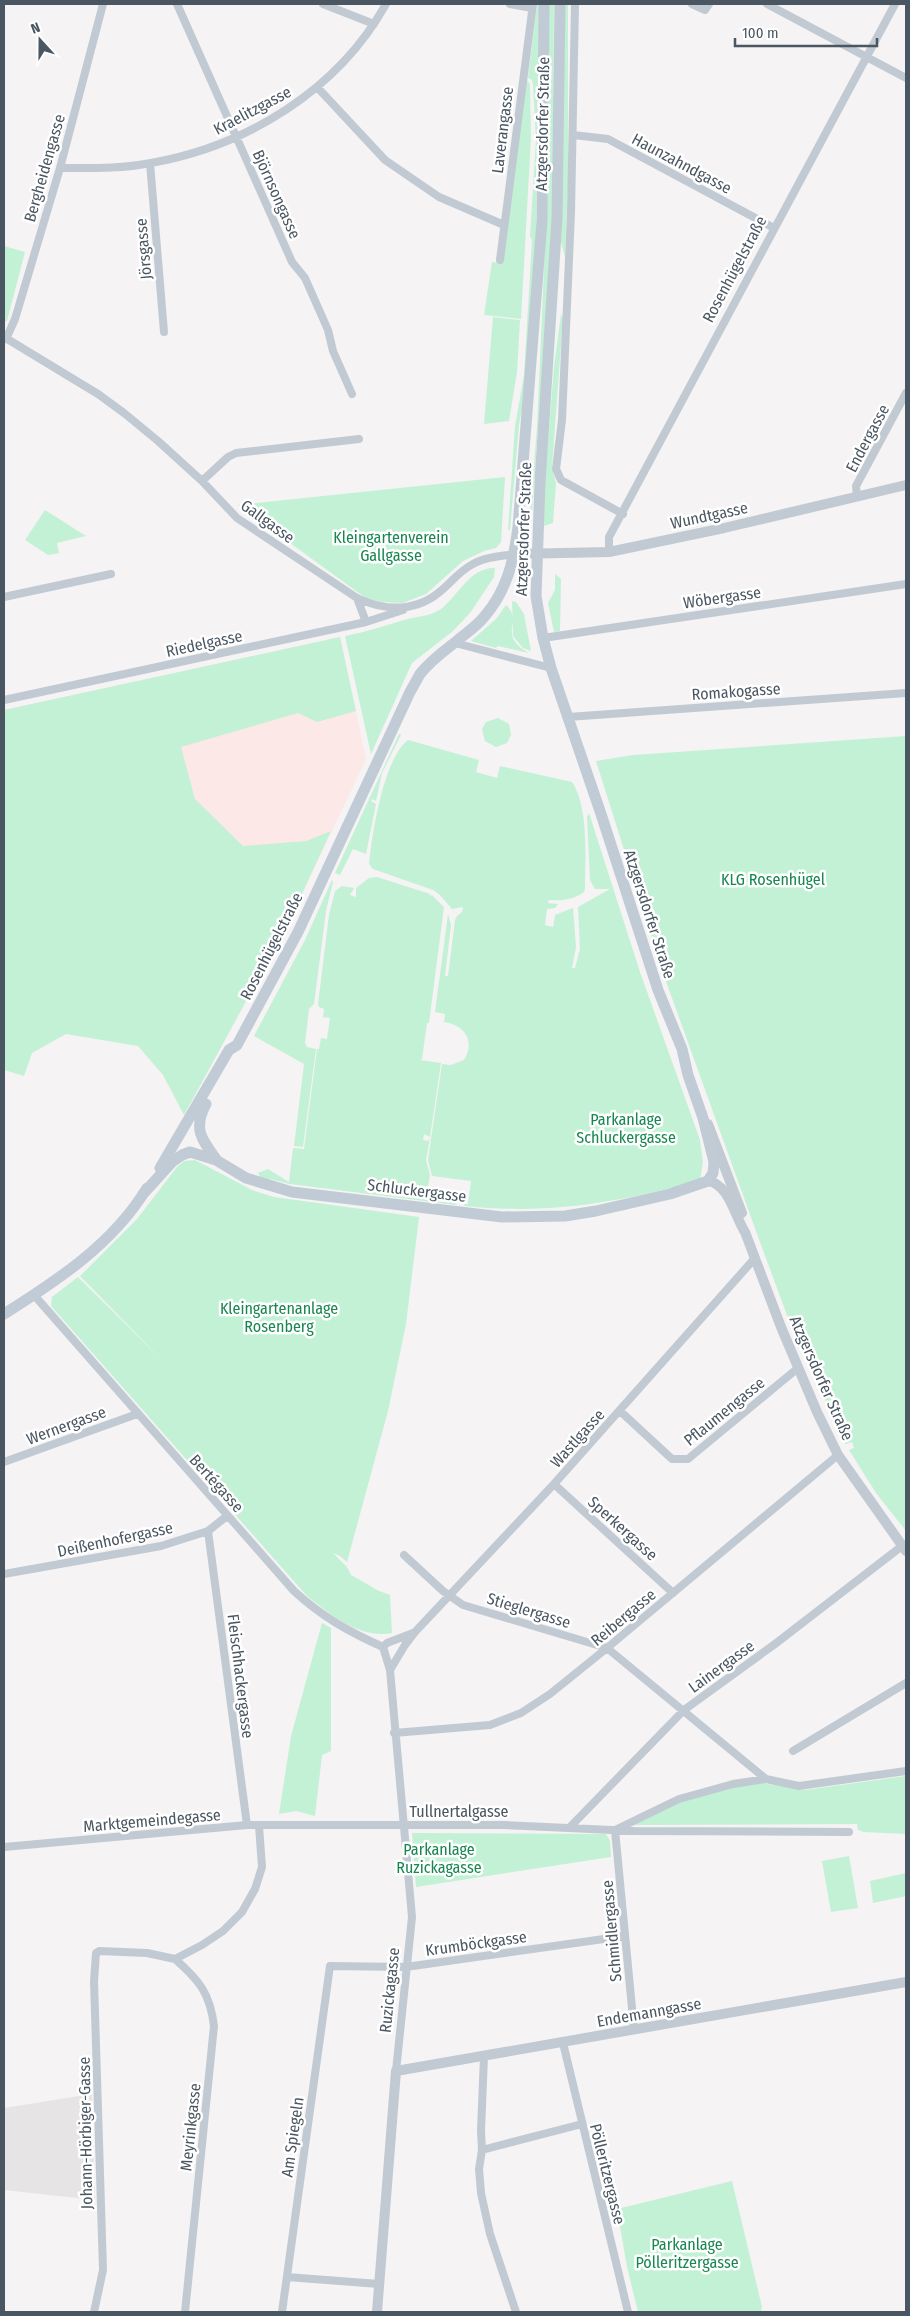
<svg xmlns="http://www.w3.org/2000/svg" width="910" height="2316" font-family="'Fira Sans Condensed',sans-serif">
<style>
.education{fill:#e6e4e5}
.medical{fill:#fce8e6}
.green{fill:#c3f1d5}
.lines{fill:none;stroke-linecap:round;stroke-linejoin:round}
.minor{stroke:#c1cad2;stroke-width:8}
.tertiary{stroke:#c1cad2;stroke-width:10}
.secondary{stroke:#c1cbd6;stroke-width:11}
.labels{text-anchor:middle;stroke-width:5;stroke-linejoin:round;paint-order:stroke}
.street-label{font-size:16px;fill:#4a5661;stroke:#fff}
.park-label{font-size:16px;fill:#17864f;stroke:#fff}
</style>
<rect width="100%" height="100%" fill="#f5f3f3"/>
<path class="education" d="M92,2094L95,2200L4,2190V2108Z"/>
<path class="medical" d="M340,637L366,759L286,928L190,1104L4,710Z"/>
<path class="green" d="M537,4H539L536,238L528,375L519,425L510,530H508L515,426L524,375L532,240L530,236L536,140L533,85L532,80L528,78Z
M549,4H554L552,228L531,528H529L537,427L548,178Z
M565,4H568V184L565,257L561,242Z
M524,77L530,84L531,137L521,319L484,315L492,262L501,263Z
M4,246L25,252L7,321L4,322Z
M561,314L563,318L552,467L556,483L553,523L541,527L554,367Z
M493,317L520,320L517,372L509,421L484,424Z
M505,477L501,542L496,548L484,551L463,561L426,594L403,603L383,602L367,599L238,505Z
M45,510L86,536L57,543L59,553L48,555L25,540Z
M495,568L494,577L470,613L453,631L412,663L371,754L345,636C365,632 385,626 404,620C418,616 429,617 441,609C458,596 470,567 495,568Z
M555,574L561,579L560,631L554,632L548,603L555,590Z
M512,601L516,602L524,614L531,651L523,648L513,636Z
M506,605C524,621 496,635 529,653L498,646L496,648L471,641L496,619Z
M340,637L356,711L317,722L298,713L181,747L195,799L243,846L306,841L331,831L286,928L184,1115L163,1075L138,1046L66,1034L32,1053L24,1076L4,1070V710Z
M498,718L509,724L511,735L507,743L496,747L485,741L482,729L486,722Z
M399,734L401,735L382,773L376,801L372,799L371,801L376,804L366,854L353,849L340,875L335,873Z
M906,736V1531L876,1493L849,1450L854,1448L852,1442L845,1444L790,1323L761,1245L663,973L596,761L633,755Z
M408,740L479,760L476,772L497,778L500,766L572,782C589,807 585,858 585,888L584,892C573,900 561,901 549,900L548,903L558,904L555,908L547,909L545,925L553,927L555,915L573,908L576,947L572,968H575L580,949L578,907L610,889H595L590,880L587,817L589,813L640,972L700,1140L703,1162L700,1181C617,1202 552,1215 464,1206L465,1204H468L471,1181L432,1176L428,1160L442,1064L451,1065L464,1060C476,1040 464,1025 444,1022L445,1014L435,1012L448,914L451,925L445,976H448L455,920L457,916L462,912L463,907L452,909L440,895L433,890L373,869L369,864C372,833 384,758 408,740Z
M377,877L430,894V896L432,895L444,907L429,1023H427L422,1059L420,1060L441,1063L430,1137L424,1134L423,1140L428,1141L430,1138L426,1160L430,1175L426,1199L457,1203L456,1205L290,1184L270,1179L269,1181L261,1179L258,1173L268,1169L289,1182L293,1148L304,1149L317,1049H319L321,1038L327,1039L330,1018L323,1017L324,1009L319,1007L318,1004L329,915L335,891L342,886L354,888L350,895L356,897V888L369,878Z
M332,880L333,882L326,911L314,1004L309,1009L305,1043L307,1047L316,1049L303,1147L294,1146L304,1064L254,1036L305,940Z
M195,1160L252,1190L274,1197L419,1217L406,1324L388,1411L347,1562L340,1556L333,1553L347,1567L351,1575L379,1591L390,1595L392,1633C360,1639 331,1615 307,1596L51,1306L52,1297L78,1277L162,1360L80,1276L137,1219L177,1167L184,1161Z
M322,1623L331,1628V1751L322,1755L315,1816L296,1811L279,1814L291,1736Z
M906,1776V1834L864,1832L858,1830L857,1824L629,1825L680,1802L731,1787L762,1783L805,1790Z
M412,1833L606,1834L610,1841L611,1857L416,1887Z
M849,1856L858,1908L831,1912L822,1861Z
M906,1873V1896L873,1903L870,1881Z
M732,2181L762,2307L761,2312H638L627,2267L617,2209Z"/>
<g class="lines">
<path class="minor" d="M177,4L292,262L305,278L328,330L333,351L352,394
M323,4L374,24
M510,4L532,8
M575,4L571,213L562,420L556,469L561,480L623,514
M692,4L705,10L709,4
M767,4L906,78
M317,87L385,160L439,197L504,225
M573,135L608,139L774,228
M150,163L164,332
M60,168C90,168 121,169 151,163C247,146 338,90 386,4
M500,260L533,4
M4,337L98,394L124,413L158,441L202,481L237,518L357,598C387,612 418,612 443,589C453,580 461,570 473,564C485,557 501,556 515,554
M6,339L15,319L60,168L103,4
M202,481L228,457L236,453L359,439
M857,497L856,486L906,393
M609,552V537L895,4
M4,597L111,574
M357,598L366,622
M543,638L906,584
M455,643L551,668
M4,700L366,622L403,610
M568,717L906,693
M34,1295L294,1591C321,1616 349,1632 383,1647L390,1670L412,1917L396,2071
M620,1411L672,1459H688L798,1368
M4,1462L137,1414
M554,1484L673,1593
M208,1531L247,1825
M404,1555L443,1591L463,1605L607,1648L766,1779
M4,1574L161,1546L208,1531L227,1516
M383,1647L387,1643L413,1633
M390,1670L405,1645L415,1632L554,1484L755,1258
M394,1733L490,1725L521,1713L550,1694L607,1648L838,1455
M793,1751L906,1683
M571,1826L684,1710L775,1644L902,1546
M4,1847L247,1825H504L634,1831L849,1832
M175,1959C199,1980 210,1993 214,2026L185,2312
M634,2029L615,1830L679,1799L733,1784L766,1779L799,1786L906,1771
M563,2043L628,2312
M484,2056L481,2131L482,2150L479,2169L481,2193L490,2234L516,2312
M482,2150L582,2124
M287,2277L379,2284
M94,2312L103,2270L94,1981L96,1953L99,1951L147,1953L175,1959L202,1945L223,1931L242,1912L255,1889L262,1867L259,1826
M282,2312L330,1966L406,1967L625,1936"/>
<path class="tertiary" d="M515,554L609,552L724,528L906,485
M708,1124L742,1213
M708,1181C729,1184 735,1217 745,1232L781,1327L817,1412L838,1455L906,1551
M377,2312L396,2071L906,1982"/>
<path class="secondary" d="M206,1104C193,1128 201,1139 216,1159
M160,1168L229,1050L237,1045L298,932L410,692L420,674C431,660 444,651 458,640C466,633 477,626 484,617C507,591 514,560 518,527L542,221L544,4
M143,1194L172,1162L182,1155L190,1152L216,1160L246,1178L292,1192L502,1217L565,1216L596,1211L670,1194L708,1181L713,1173L714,1162L703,1118L688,1075L682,1049L658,990L601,814L551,668L543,638L536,596L540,482L557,218L560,4
M4,1314C58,1280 113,1244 147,1188"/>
</g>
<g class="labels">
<g class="street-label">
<text transform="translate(252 110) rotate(-28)" y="6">Kraelitzgasse</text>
<text transform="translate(542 124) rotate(-89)" y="6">Atzgersdorfer Straße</text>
<text transform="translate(502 130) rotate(-83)" y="6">Laverangasse</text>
<text transform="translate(682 163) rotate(28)" y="6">Haunzahndgasse</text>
<text transform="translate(44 168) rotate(-74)" y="6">Bergheidengasse</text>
<text transform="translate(277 194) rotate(66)" y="6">Björnsongasse</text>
<text transform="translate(143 249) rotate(-95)" y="6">Jörsgasse</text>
<text transform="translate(734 269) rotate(-62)" y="6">Rosenhügelstraße</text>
<text transform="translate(867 438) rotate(-62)" y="6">Endergasse</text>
<text transform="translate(709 515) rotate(-12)" y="6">Wundtgasse</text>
<text transform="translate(268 521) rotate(36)" y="6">Gallgasse</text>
<text transform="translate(523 529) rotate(-88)" y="6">Atzgersdorfer Straße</text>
<text transform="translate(722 597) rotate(-8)" y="6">Wöbergasse</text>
<text transform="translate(204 643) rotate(-12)" y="6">Riedelgasse</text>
<text transform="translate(736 691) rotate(-4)" y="6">Romakogasse</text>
<text transform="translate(650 914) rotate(72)" y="6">Atzgersdorfer Straße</text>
<text transform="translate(271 946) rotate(-63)" y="6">Rosenhügelstraße</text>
<text transform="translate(417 1190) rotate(7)" y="6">Schluckergasse</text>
<text transform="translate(822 1378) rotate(66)" y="6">Atzgersdorfer Straße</text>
<text transform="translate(724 1411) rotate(-39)" y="6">Pflaumengasse</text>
<text transform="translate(66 1425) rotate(-20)" y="6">Wernergasse</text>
<text transform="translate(577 1438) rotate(-48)" y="6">Wastlgasse</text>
<text transform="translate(217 1483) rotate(48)" y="6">Bertégasse</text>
<text transform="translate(623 1528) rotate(42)" y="6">Sperkergasse</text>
<text transform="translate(115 1539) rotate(-12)" y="6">Deißenhofergasse</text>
<text transform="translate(529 1610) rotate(17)" y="6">Stieglergasse</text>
<text transform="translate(623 1617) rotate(-40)" y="6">Reibergasse</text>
<text transform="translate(721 1666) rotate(-36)" y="6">Lainergasse</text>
<text transform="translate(241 1676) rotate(83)" y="6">Fleischhackergasse</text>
<text x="459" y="1817">Tullnertalgasse</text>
<text transform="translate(152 1820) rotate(-5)" y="6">Marktgemeindegasse</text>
<text transform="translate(611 1931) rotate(-95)" y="6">Schmidlergasse</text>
<text transform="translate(476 1943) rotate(-8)" y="6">Krumböckgasse</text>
<text transform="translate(389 1990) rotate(-84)" y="6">Ruzickagasse</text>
<text transform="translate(649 2012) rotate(-10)" y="6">Endemanngasse</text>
<text transform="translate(190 2127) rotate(-84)" y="6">Meyrinkgasse</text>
<text transform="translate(85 2133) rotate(-91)" y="6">Johann-Hörbiger-Gasse</text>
<text transform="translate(292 2137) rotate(-82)" y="6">Am Spiegeln</text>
<text transform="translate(608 2174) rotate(76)" y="6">Pölleritzergasse</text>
</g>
<g class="park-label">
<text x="391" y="543">Kleingartenverein<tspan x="391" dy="18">Gallgasse</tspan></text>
<text x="773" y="885">KLG Rosenhügel</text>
<text x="626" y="1125">Parkanlage<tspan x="626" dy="18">Schluckergasse</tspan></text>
<text x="279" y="1314">Kleingartenanlage<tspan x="279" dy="18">Rosenberg</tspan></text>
<text x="439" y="1855">Parkanlage<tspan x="439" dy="18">Ruzickagasse</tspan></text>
<text x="687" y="2250">Parkanlage<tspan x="687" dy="18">Pölleritzergasse</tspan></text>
</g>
</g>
<rect width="910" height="2316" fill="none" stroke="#4a5661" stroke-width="10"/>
<g transform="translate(40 40) rotate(339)" stroke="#ffffff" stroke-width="4" paint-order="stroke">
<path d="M0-4L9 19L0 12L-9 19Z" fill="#4a5661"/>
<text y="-8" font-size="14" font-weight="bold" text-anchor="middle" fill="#4a5661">N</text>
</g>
<path d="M735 38v8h142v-8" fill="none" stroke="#4a5661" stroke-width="2.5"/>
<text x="742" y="38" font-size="15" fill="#4a5661" stroke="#ffffff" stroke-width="4" paint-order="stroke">100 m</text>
</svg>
